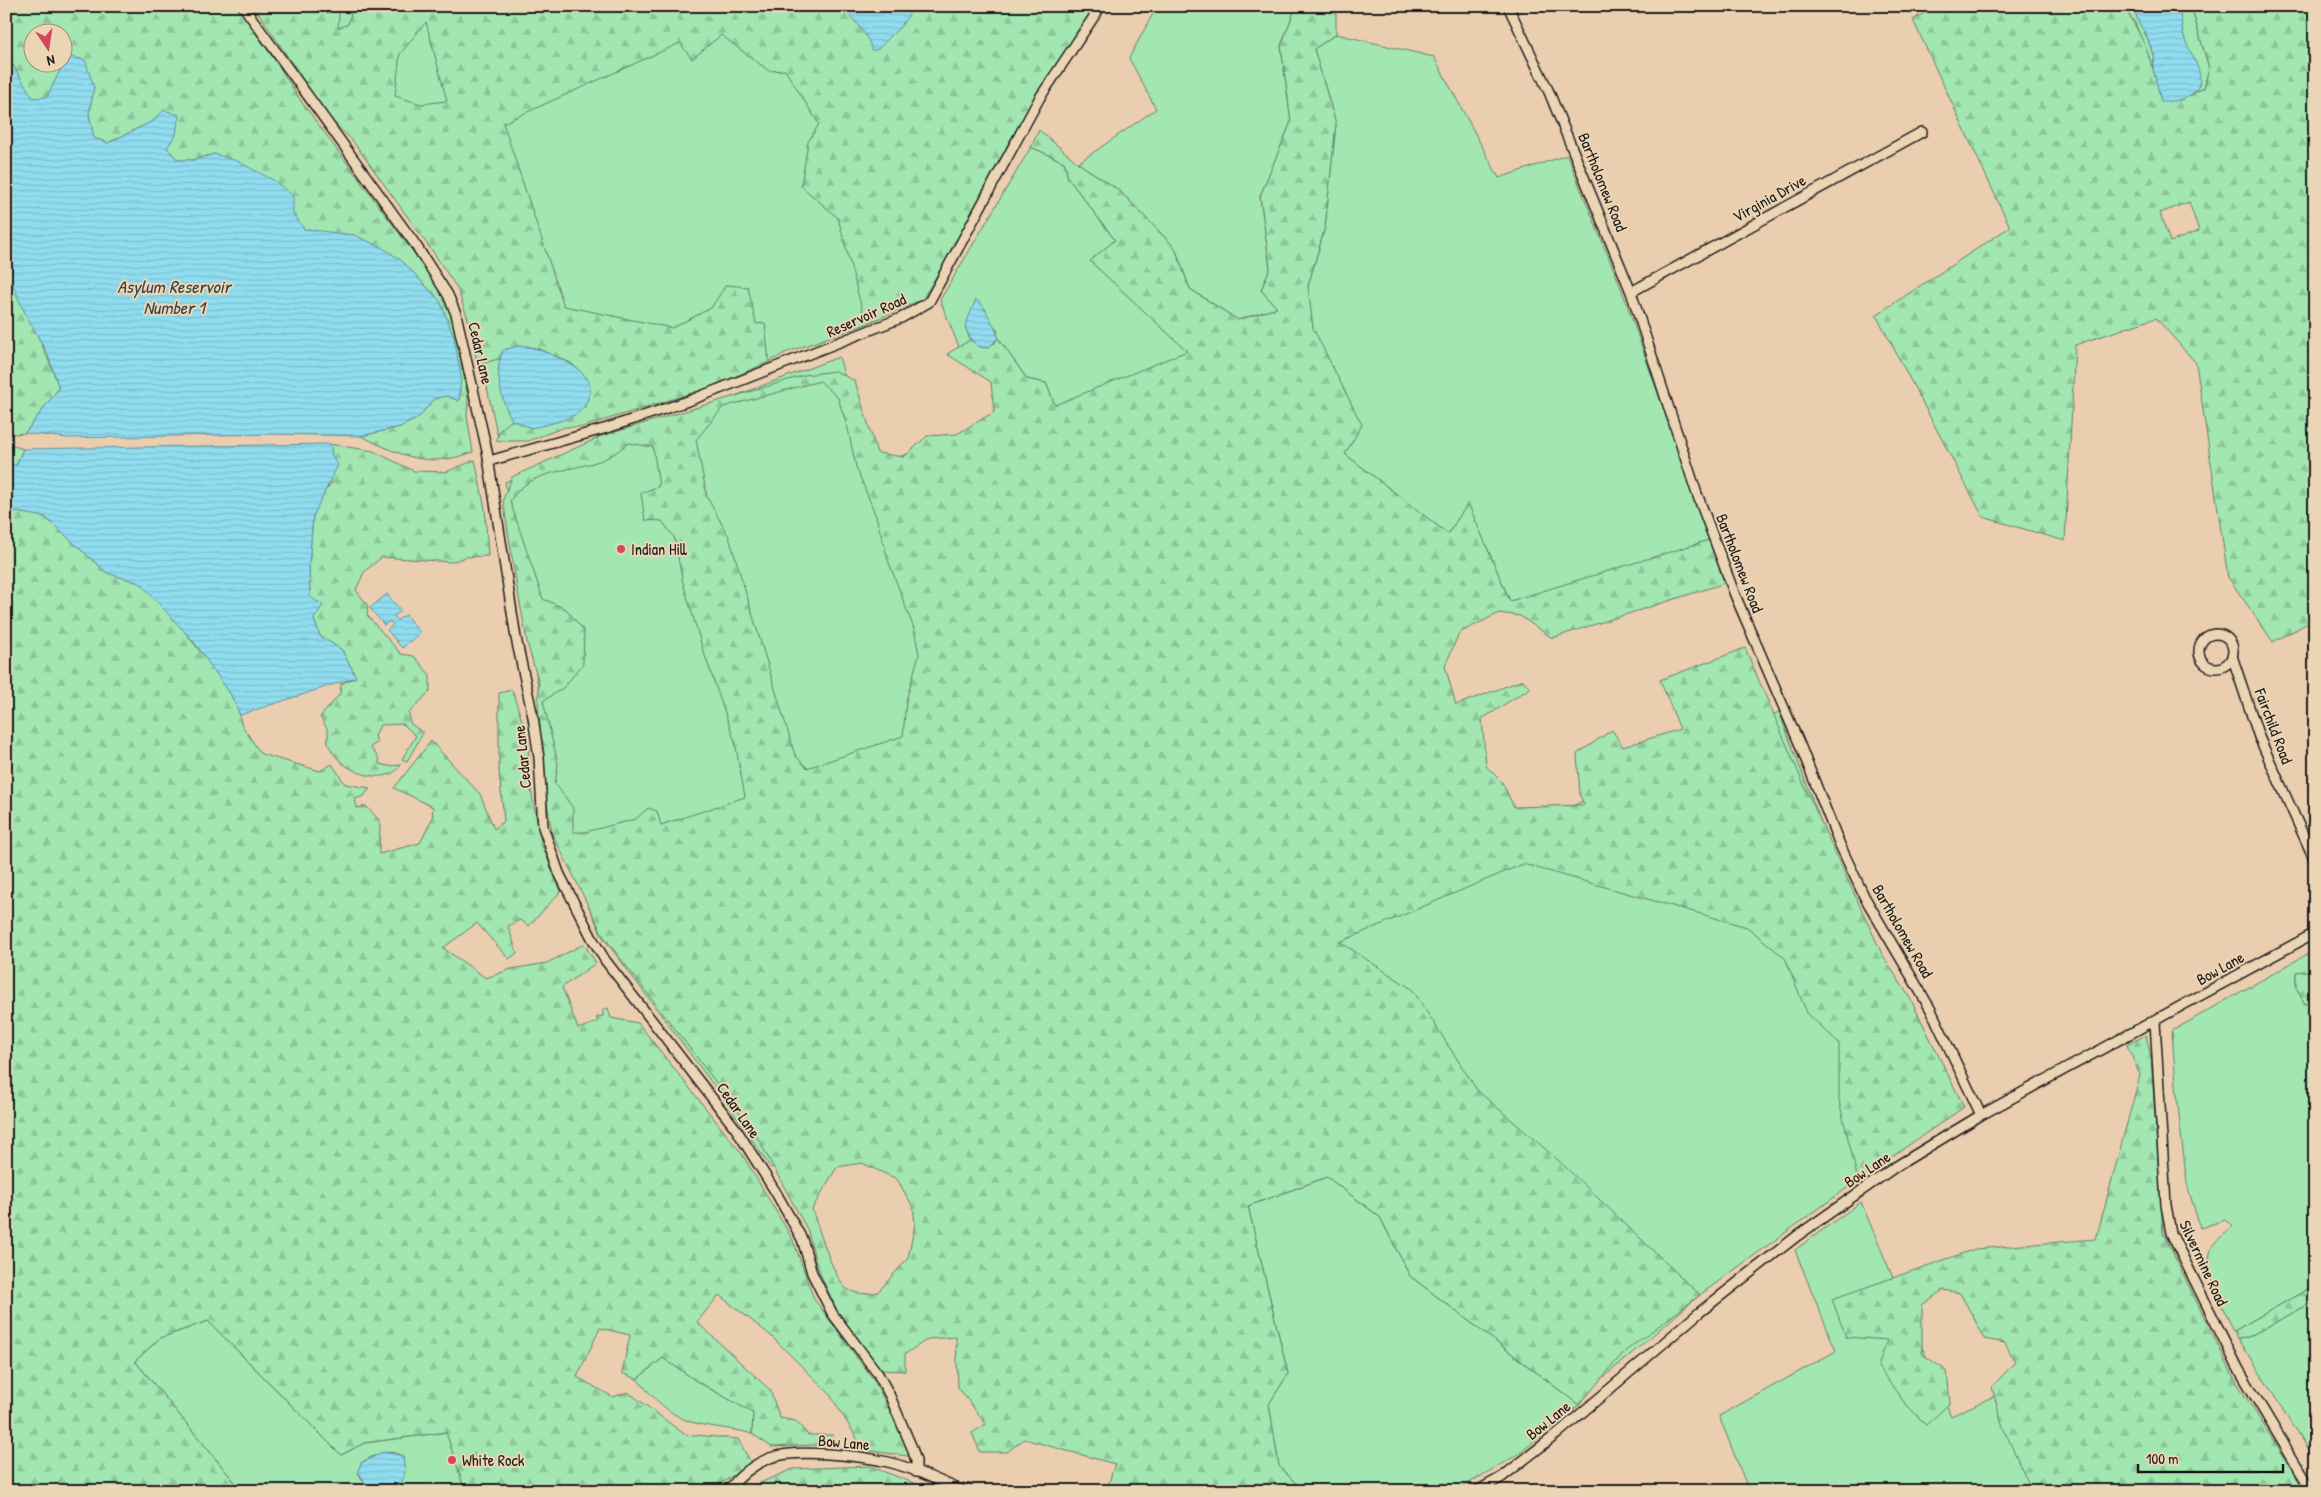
<svg xmlns="http://www.w3.org/2000/svg" width="2321" height="1497" font-family="'Patrick Hand',sans-serif">
<style>
.green{fill:#a2e6b1;stroke:#5f8166}
.forest{fill:url(#forest-firs);stroke:#5f8166;fill-rule:evenodd}
.cemetery{fill:url(#cemetery-stones);stroke:#5f8166}
.water{fill:url(#water-rules);stroke:#62909b}
.lines{fill:none;stroke-linecap:round;stroke-linejoin:round}
.minor-casing{stroke:#1c1c1c;stroke-width:12}
.minor{stroke:#ecd5b5;stroke-width:9}
.poi-dot{fill:#d1495b;stroke:#ecd5b5;stroke-width:2}
.labels{text-anchor:middle;stroke-width:4;stroke-linejoin:round;paint-order:stroke}
.street-label{font-size:16px;fill:#1c1c1c;stroke:#ecd5b5}
.poi-label{font-size:16px;fill:#1c1c1c;stroke:#ecd5b5;text-anchor:start}
.water-label{font-size:18px;font-style:italic;fill:#334346;stroke:#ecd5b5}
</style>
<defs>
<pattern id="forest-firs" width="22" height="20" patternUnits="userSpaceOnUse" patternTransform="scale(1.25)"><rect width="22" height="20" fill="#a2e6b1"/><path d="M5 1l3.5 6h-7zM16 11l3.5 6h-7z" fill="#8bc598"/></pattern>
<pattern id="cemetery-stones" width="16" height="16" patternUnits="userSpaceOnUse" patternTransform="scale(1.25)"><rect width="16" height="16" fill="#a2e6b1"/><path d="M2 7V4a2 2 0 0 1 4 0v3zM10 15v-3a2 2 0 0 1 4 0v3z" fill="#8bc598"/></pattern>
<pattern id="water-rules" width="6" height="5" patternUnits="userSpaceOnUse" patternTransform="scale(1.25)"><rect width="6" height="5" fill="#90ddf0"/><path d="M0 2.5h6" fill="none" stroke="#7cbdcd"/></pattern>
</defs>
<rect width="100%" height="100%" fill="#ebcdb0"/>
<filter id="ink" filterUnits="userSpaceOnUse"><feTurbulence type="fractalNoise" baseFrequency=".02" numOctaves="2"/><feDisplacementMap in="SourceGraphic" scale="10" xChannelSelector="R" yChannelSelector="G"/><feConvolveMatrix kernelMatrix="1 2 1 2 8 2 1 2 1" color-interpolation-filters="sRGB"/></filter>
<g filter="url(#ink)">
<path class="green" d="M259,6H840L866,324L785,353L769,362V355L579,420L499,442L463,278Z
M1157,6H1296L1281,46L1291,122L1260,196L1270,268L1261,290L1277,308L1238,320L1190,289L1175,248L1120,191L1078,163L1156,109L1129,58Z
M2122,6H2133C2139,27 2156,46 2153,68L2135,23Z
M2178,6H2191L2209,68L2204,88L2197,92C2205,72 2189,55 2184,37C2181,27 2181,16 2178,6Z
M1336,34L1434,57L1499,178L1567,155L1622,290L1709,540L1522,603L1510,601L1468,504L1448,534L1345,454L1317,409L1491,843L1779,712L1835,859L1858,1180L1701,1294L1604,1377L1463,1121L1011,1061L771,1168L724,1099L602,936L565,852L505,482L839,357L871,466L1055,405L1046,383L1027,379L998,338L997,329L988,319L985,308L965,326L970,340L959,347L940,300L1031,147L1064,162L1068,178L1115,240L1090,261L1187,350L1312,327L1308,286L1325,227L1336,124L1314,49Z
M2311,952L2315,959V970L2296,972V988L2305,1004L2315,1000V1285L2234,1331C2224,1310 2200,1267 2213,1245C2218,1238 2227,1232 2233,1226L2225,1220L2200,1228C2196,1211 2188,1193 2186,1176C2180,1128 2175,1080 2172,1031Z
M1327,1177L1380,1217L1410,1276L1579,1405L1520,1453L1456,1491H1303L1279,1466L1269,1404L1288,1374L1248,1206Z
M1861,1202L1951,1416L2016,1386L2061,1491H1749L1719,1416L1836,1351L1795,1250Z
M2315,1301V1461L2238,1338L2248,1337Z
M208,1321L341,1455L364,1443L447,1432L465,1491H397L404,1476L403,1457C391,1447 373,1455 361,1463L358,1473L370,1491H242L135,1361L160,1338Z
M663,1358L695,1380L753,1413L752,1434C733,1428 714,1428 695,1423C670,1417 653,1397 637,1379Z"/>
<path class="forest" d="M6,6H240L303,104L443,292L454,324L468,398L467,416L473,452C428,469 402,456 361,436L400,427L418,418L434,399L447,396L459,401L454,337L440,301L402,261L328,233L304,229L293,214L214,154L194,160H178L166,148L176,134L178,115L164,110L153,121L108,143L94,138L89,114L94,87L67,56L47,98H32L6,54ZM32,32H62V62H32Z
M254,6H340L338,28L348,24L353,6H1094L923,299L866,324L838,218L801,186L808,142L819,124L785,70L769,71L721,35L692,59L680,43L503,123L564,306L672,328L711,308L726,285L748,287L756,324L765,323L769,362L708,388L582,427H565L528,441H496L500,430L512,420L531,428L579,412L587,401L589,382L586,377L571,363L539,349L526,346L506,349L499,359L482,363L477,362L468,319L457,288L433,252L352,140L327,116ZM426,22L447,101L421,104L395,96L400,54Z
M1296,6H1336V34L1314,49L1336,124L1325,227L1308,286L1313,328L1362,425L1345,454L1448,534L1468,503L1510,601L1709,540L1725,583L1552,638L1520,616L1499,613L1459,633L1445,666L1456,705L1523,680L1530,688L1482,719L1486,766L1502,782L1514,807L1584,805L1580,795L1577,754L1612,730L1623,747L1680,729L1660,680L1745,648L1803,783L1883,956L1910,998L1964,1107L1858,1180L1839,1101V1043L1807,1013L1785,958L1747,927L1523,864L1340,942L1412,989L1477,1090L1559,1161L1700,1295L1624,1352L1579,1405L1410,1276L1380,1217L1327,1177L1248,1206L1288,1374L1269,1404L1279,1466L1303,1491H1106L1115,1464L1024,1439L1007,1452H980L972,1433L986,1424L958,1387L956,1337L928,1339L905,1354V1371L878,1370L842,1322L817,1267L808,1231L755,1133L604,937L552,833L545,790L538,705L539,683L528,646L516,582L503,500L512,477L602,436L805,375L835,371L855,381L877,453L904,457L927,436L957,434L994,412L991,382L947,354L970,340L982,348L995,343L998,338L1027,379L1046,383L1055,405L1187,351L1090,261L1115,240L1068,178L1064,162L1031,147L1039,130L1078,163L1120,191L1175,248L1190,289L1238,320L1277,308L1261,290L1270,268L1260,196L1291,122L1281,46ZM820,381L838,398L848,429L856,467L876,516L888,560L914,629L919,654L906,701L903,736L807,768L795,755L729,537L707,497L696,440L723,407ZM629,443L653,447L659,486L641,493L645,520L662,521L674,537L683,583L703,650L735,742L745,797L661,825L657,811L648,808L636,819L585,832H573V808L555,783L558,764L543,701L563,688L583,664L584,631L566,609L543,599L510,501C529,470 568,472 599,461C610,458 620,449 629,443ZM862,1163L897,1179L913,1207L915,1224L908,1258L878,1292C868,1294 856,1295 847,1289C834,1280 818,1226 812,1209L837,1167Z
M1935,6H2122C2144,34 2153,66 2161,100H2181L2204,88L2209,68L2191,6H2315V279L2310,329L2315,345V619L2273,642L2228,577L2196,363L2156,318L2075,345L2065,541L1983,517L1876,315L2010,227L1913,20ZM2189,202L2199,231L2170,242L2160,213Z
M6,267C23,308 45,346 59,388L25,433L15,434L6,430Z
M6,443L23,449L16,466L6,463Z
M329,444L373,451L414,471L446,472L475,460L485,509L488,556L466,557L451,562L382,557L364,572L356,590L368,606L367,615L401,654L414,656L430,675V691L409,713L410,723L423,733L407,761L402,759L416,736L403,724L380,725L375,736L377,743L370,747L379,758V764L388,766L401,765C388,785 354,775 339,760C335,756 329,747 328,743C327,739 329,735 328,731C326,726 323,722 320,717L340,694L341,684L356,677L342,650L320,636L314,619L310,597L309,565L313,516L322,495L332,482L331,446Z
M6,510L45,517L107,573L140,583L165,607L211,665L231,695L240,715L241,724L261,754L320,771L332,764L345,784L370,788L364,796L355,799L357,808L366,806L380,821L379,854L420,843L432,819L433,807L394,788L431,741L480,794L494,829L504,821L499,771V693L512,690L528,740L531,790L541,843L561,891L529,926L520,920L508,926L517,953L509,959L477,923L443,948L486,978L511,969L547,963L584,944L596,963L562,987L578,1029L597,1022V1017L603,1016V1010L608,1008L611,1018L638,1023L742,1154L793,1240L814,1299L873,1379L915,1457L864,1450L829,1393L769,1334L719,1295L697,1322L770,1390L780,1418L796,1421L808,1435H833L835,1444L772,1447L752,1434L753,1413L695,1380L663,1358L637,1379L622,1373L630,1335L600,1328L577,1377L613,1397L628,1392L684,1434L738,1439L751,1463L716,1487L715,1491H465L446,1432L364,1443L341,1455L208,1321L160,1338L135,1361L242,1491H6Z
M2315,970V1000L2305,1004L2296,988V972Z
M2146,1035L2151,1058L2163,1233L2234,1378L2305,1491H2032L2002,1425L1992,1387L2015,1362L2005,1343L1985,1339L1960,1293L1943,1290L1922,1305V1354L1947,1371L1950,1403L1926,1425L1904,1402L1878,1367L1887,1340L1846,1337L1832,1299L1975,1249L2096,1239L2140,1075L2127,1045Z
M2315,1285V1301L2248,1337L2238,1338L2234,1331Z
M869,1466L935,1491H741L793,1469Z"/>
<path class="cemetery" d="M2315,279V345L2310,329Z"/>
<path class="water" d="M840,6H914V7L901,26L877,50H872C867,32 853,19 840,6Z
M2133,6H2178C2182,17 2181,29 2185,40C2193,60 2213,83 2187,97C2178,101 2171,102 2161,101L2153,68L2155,57L2145,32L2139,24Z
M6,54L33,98L47,97L67,56L85,60L94,87L89,114L94,138L108,143L153,121L164,110L179,115L176,134L167,148L178,160H194L214,154L237,161L275,181L293,196V214L304,229L354,235L381,247L402,261L440,301L454,337L461,376L459,401L447,396L434,399L418,418L400,427L361,436L272,434L68,438L25,433L59,388L48,355L22,307L6,267Z
M976,299C984,305 997,329 998,338L988,348C974,348 969,338 965,326Z
M517,346C531,346 544,351 557,357C573,365 599,378 587,401C585,405 582,410 578,413C565,421 546,425 531,428L512,420C502,404 492,366 504,350Z
M329,444L331,446L332,456L338,465L313,516L309,565L310,597L323,605L314,619L320,636L342,650L356,677L240,715L231,695L194,642L140,583L107,573L45,517L6,510V463L16,466L23,449Z
M387,594L401,611L394,616L397,620L406,615L420,633L402,648L387,630L393,625L390,621L384,625L370,608Z
M383,1452L399,1455L403,1457L405,1472L397,1491H370L358,1471L361,1463Z"/>
<g class="lines">
<defs>
<path id="minor" d="M243,6L415,244L448,295L456,314L487,451L516,638L533,717L539,758L543,827L559,873L592,938L605,960L736,1129L775,1191L802,1239L812,1273L832,1313L878,1374L889,1394L912,1448L916,1461V1472
M1508,6L1549,92L1631,292L1696,491L1735,595L1800,745L1840,845L1864,896L1931,1010L1981,1115
M1631,292L1922,132
M489,461L607,428L691,400L901,318L929,302L1039,99L1101,6
M2199 651a17 17 0 1 1 34 0a17 17 0 1 1-34 0Z
M2232,656L2259,737L2315,861
M2155,1022L2166,1205L2171,1233L2238,1368L2312,1491
M728,1491C739,1476 752,1465 770,1458C796,1448 860,1456 888,1462C914,1468 939,1481 963,1491
M1477,1491L1502,1477L1557,1434L1700,1312L1797,1236L1895,1167L1981,1115L2315,933"/>
</defs>
<use href="#minor" class="minor-casing"/>
<use href="#minor" class="minor"/>
</g>
</g>
<g class="poi-dot">
<circle cx="621" cy="549" r="5"/>
<circle cx="452" cy="1460" r="5"/>
</g>
<g class="labels">
<g class="street-label">
<text transform="translate(1603 182) rotate(68)" y="6">Bartholomew Road</text>
<text transform="translate(1769 198) rotate(-29)" y="6">Virginia Drive</text>
<text transform="translate(866 315) rotate(-24)" y="6">Reservoir Road</text>
<text transform="translate(481 353) rotate(77)" y="6">Cedar Lane</text>
<text transform="translate(1740 563) rotate(69)" y="6">Bartholomew Road</text>
<text transform="translate(2274 726) rotate(69)" y="6">Fairchild Road</text>
<text transform="translate(522 757) rotate(-96)" y="6">Cedar Lane</text>
<text transform="translate(1903 931) rotate(60)" y="6">Bartholomew Road</text>
<text transform="translate(2220 968) rotate(-29)" y="6">Bow Lane</text>
<text transform="translate(739 1110) rotate(55)" y="6">Cedar Lane</text>
<text transform="translate(1867 1169) rotate(-34)" y="6">Bow Lane</text>
<text transform="translate(2204 1263) rotate(65)" y="6">Silvermine Road</text>
<text transform="translate(1548 1420) rotate(-39)" y="6">Bow Lane</text>
<text transform="translate(844 1442) rotate(5)" y="6">Bow Lane</text>
</g>
<g class="poi-label">
<text x="631" y="555">Indian Hill</text>
<text x="462" y="1466">White Rock</text>
</g>
<g class="water-label">
<text x="174" y="293">Asylum Reservoir<tspan x="174" dy="21">Number 1</tspan></text>
</g>
</g>
<rect width="2321" height="1497" fill="none" stroke="#ecd5b5" stroke-width="25"/>
<rect x="12" y="12" width="2296" height="1472" fill="none" stroke="#1c1c1c" stroke-width="2" filter="url(#ink)"/>
<g transform="translate(48 48) rotate(167)"><circle r="24" fill="#ecd5b5" stroke="#998b78"/>
<path d="M0-4L9 19L0 12L-9 19Z" fill="#d1495b"/>
<text y="-8" font-size="14" font-weight="bold" text-anchor="middle" fill="#1c1c1c">N</text>
</g>
<path d="M2138 1464v8h145v-8" fill="none" stroke="#1c1c1c" stroke-width="2.5"/>
<text x="2146" y="1464" font-size="15" fill="#1c1c1c" stroke="#ecd5b5" stroke-width="4" paint-order="stroke">100 m</text>
</svg>
